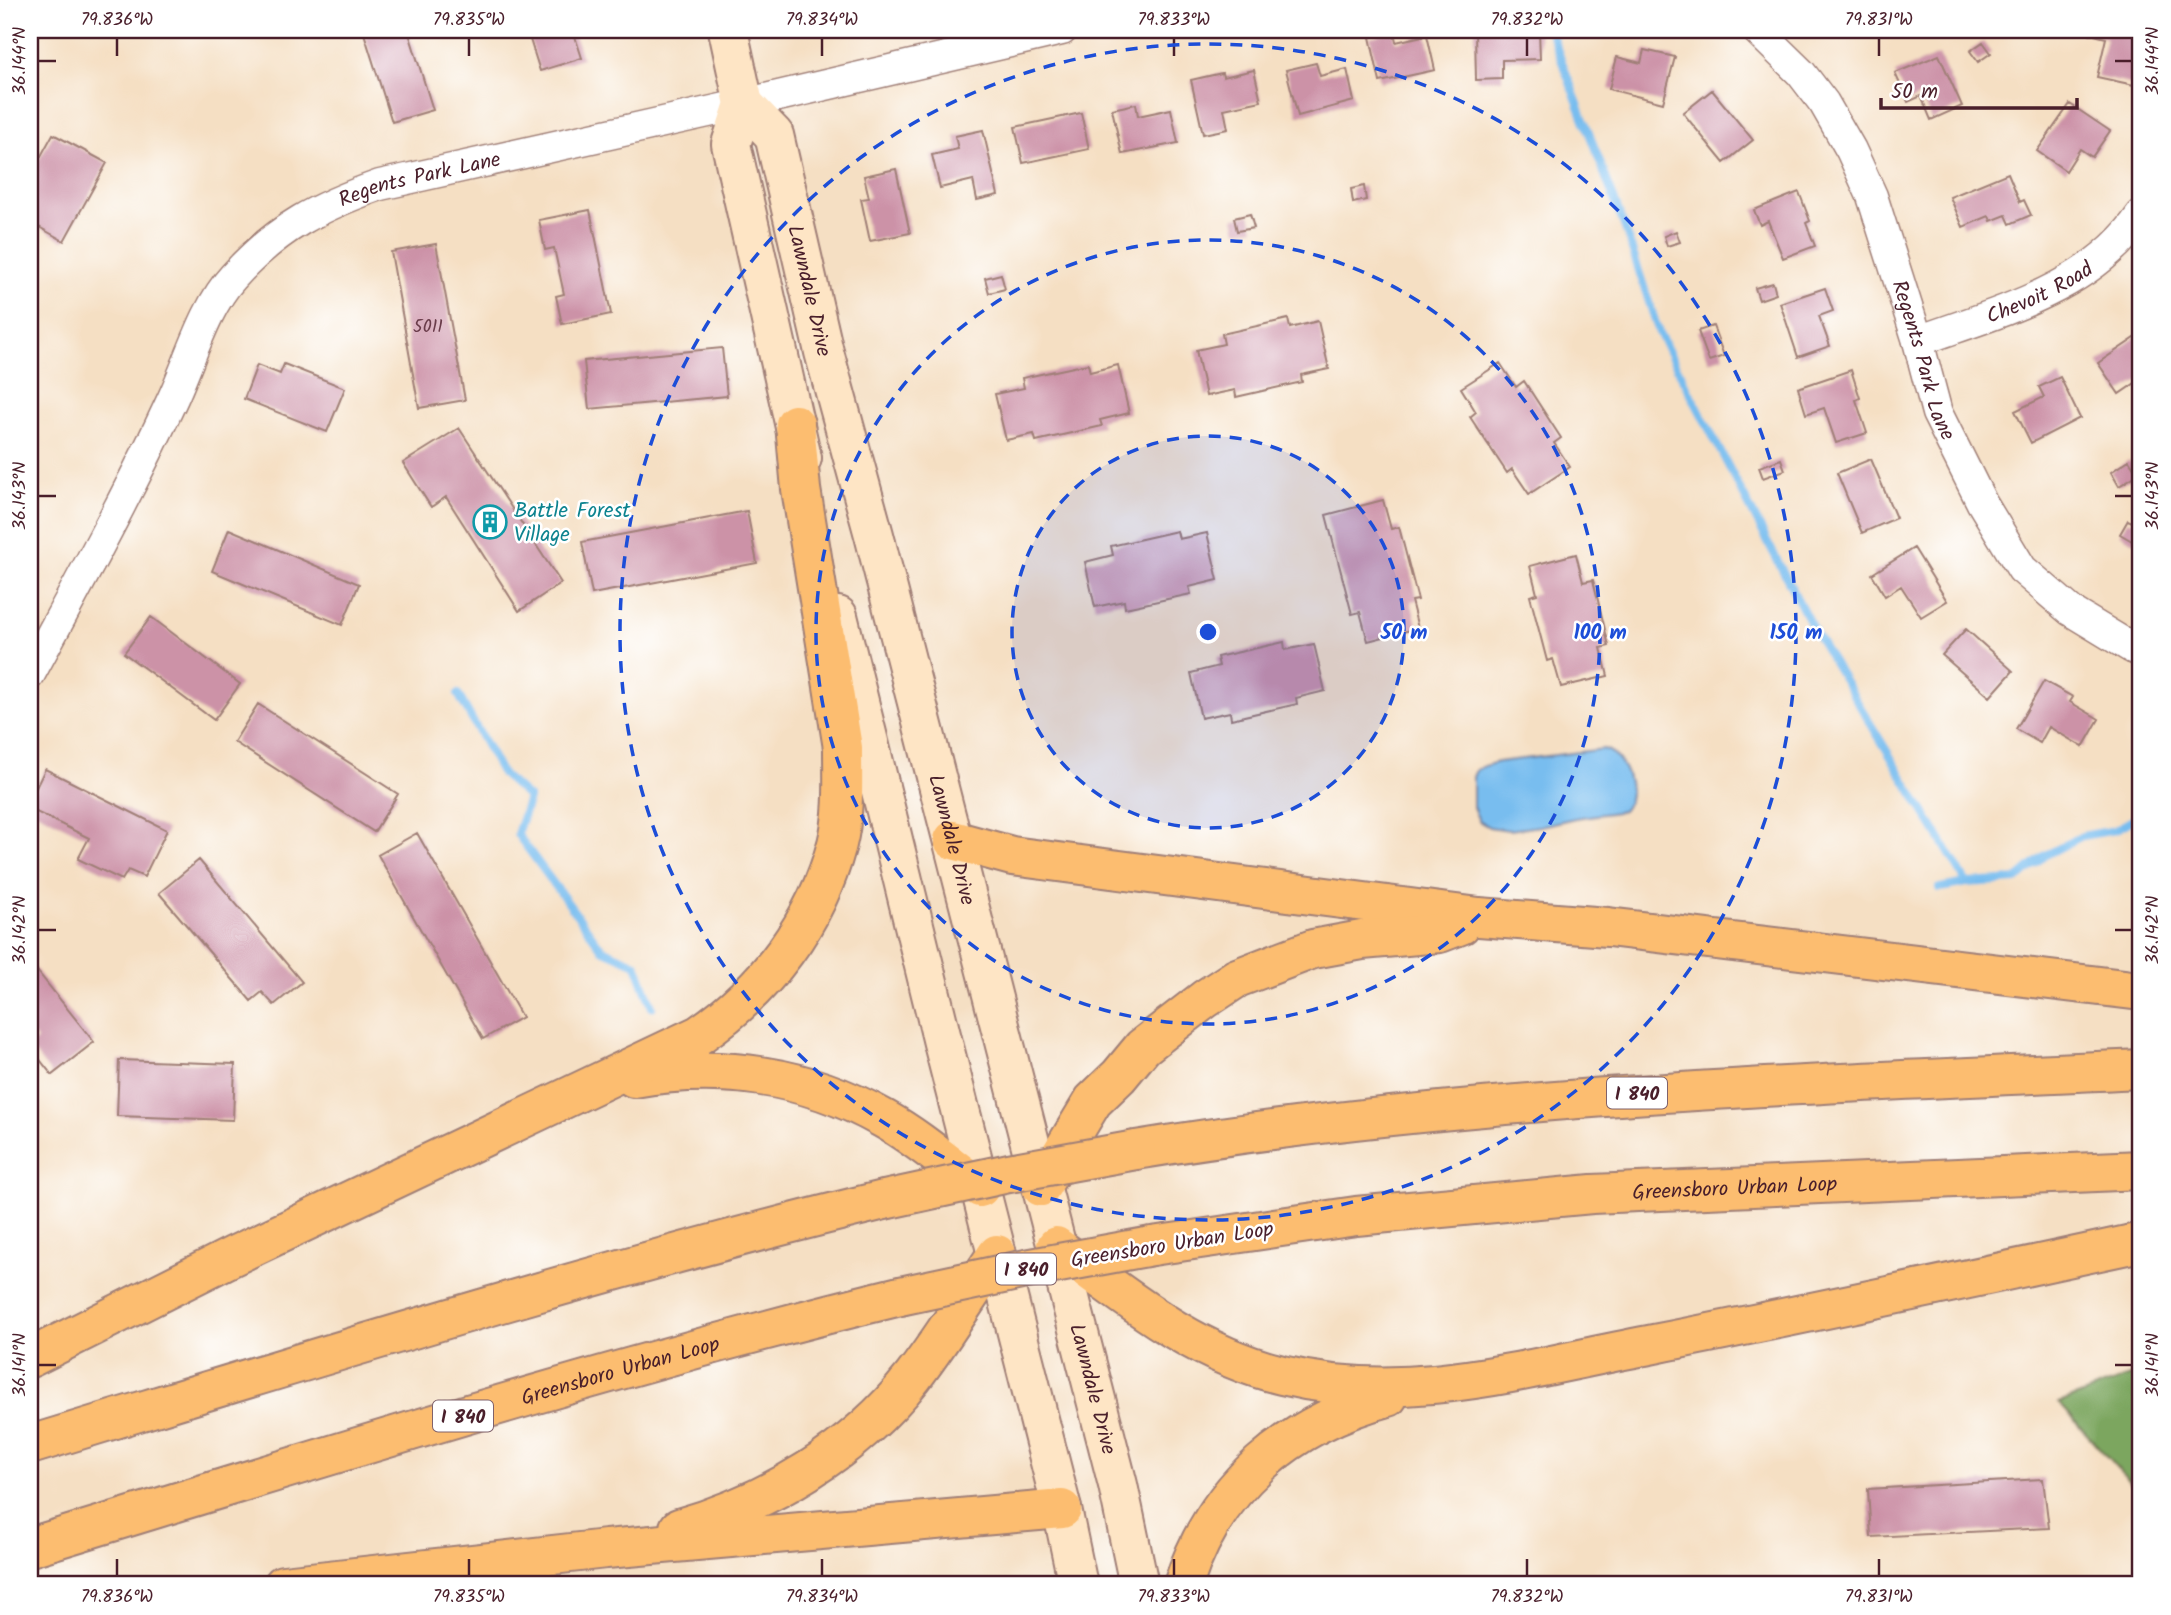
<svg xmlns="http://www.w3.org/2000/svg" width="2171" height="1615" font-family="Kalam,sans-serif">
<style>
.forest{fill:#7ba65f;stroke:#626245;stroke-width:2}
.water{fill:#78bdef;stroke:#616e8d;stroke-width:2}
.lines{fill:none;stroke-linecap:round;stroke-linejoin:round}
.stream{stroke:#78bdef;stroke-width:8}
.building{fill:#cc92a7}
.street-casing{stroke:#a07f77;stroke-width:33}
.secondary-casing{stroke:#a07f77;stroke-width:42}
.highway-casing{stroke:#a07f77;stroke-width:42}
.street{stroke:#fff;stroke-width:30}
.secondary{stroke:#fee5c5;stroke-width:38}
.highway{stroke:#fcbd6f;stroke-width:38}
.highway-bridge-casing{stroke:#a07f77;stroke-width:42;stroke-linecap:butt}
.highway-bridge{stroke:#fcbd6f;stroke-width:38}
.ticks{fill:none;stroke:#4a1f2b;stroke-width:2.5}
.ring{fill:none;stroke:#1d4ed8;stroke-width:3.5;stroke-dasharray:12 9}
.labels{text-anchor:middle;stroke-width:5;stroke-linejoin:round;paint-order:stroke}
.number-label{font-size:18px;fill:#6a3c4a}
.shield{fill:#fff;stroke:#80626b;stroke-width:2}
.shield-label{font-size:19px;font-weight:bold;fill:#4a1f2b}
.street-label{font-size:21px;fill:#4a1f2b;stroke:#fff}
.culture-label{font-size:21px;fill:#0d838f;stroke:#fff;text-anchor:start}
.centre{fill:#1d4ed8;stroke:#fff;stroke-width:3.5}
.ring-label{font-size:21px;text-anchor:middle;font-weight:bold;fill:#1d4ed8;stroke:#fff;stroke-width:5;stroke-linejoin:round;paint-order:stroke}
.neatline{fill:none;stroke:#4a1f2b;stroke-width:2.5}
.ticks-label{font-size:18px;text-anchor:middle;fill:#4a1f2b}
</style>
<rect width="100%" height="100%" fill="#fff"/>
<filter id="ink" filterUnits="userSpaceOnUse"><feTurbulence type="fractalNoise" baseFrequency=".0143" numOctaves="2"/><feDisplacementMap in="SourceGraphic" scale="14" xChannelSelector="R" yChannelSelector="G"/><feConvolveMatrix kernelMatrix="1 2 1 2 8 2 1 2 1" color-interpolation-filters="sRGB"/></filter>
<filter id="wash" filterUnits="userSpaceOnUse"><feTurbulence type="fractalNoise" baseFrequency=".00686" numOctaves="4" result="noise"/><feDisplacementMap in="SourceGraphic" scale="28" xChannelSelector="R" yChannelSelector="G"/><feGaussianBlur stdDeviation="1.57" result="paint"/><feColorMatrix in="noise" values="0 0 0 0 0 0 0 0 0 0 0 0 0 0 0 0 0 1.4 0 .05"/><feComposite in="paint" operator="in"/></filter>
<g filter="url(#wash)">
<rect width="100%" height="100%" fill="#f5dfc3"/>
<path class="forest" d="M2141,1372V1495L2059,1403Z"/>
<path class="water" d="M1604,749C1625,755 1639,794 1623,811L1575,818L1540,826L1509,830L1489,827L1479,821L1473,807V777L1476,770L1484,766L1498,762Z"/>
<g class="lines">
<path class="stream" d="M1550,30L1625,228L1659,333L1812,627L1967,883
M458,694L502,774L529,798L517,834L602,949L636,964L652,1007
M1940,888L1967,883L2016,880L2044,856L2082,836L2115,830L2141,815"/>
</g>
<g id="blocks">
<path class="building" d="M363,30H408L433,110L392,122Z
M527,30H573L582,58L540,71Z
M1475,30H1539L1540,59L1502,60V79L1476,80Z
M2091,30H2141V52L2134,85L2097,77L2106,38L2090,34Z
M1394,32L1396,42L1427,35L1435,70L1380,82L1370,37Z
M1983,42L1991,53L1978,62L1970,51Z
M1644,50L1675,57L1663,103L1609,89L1617,57L1641,63Z
M1939,55L1962,106L1931,120L1921,96L1908,102L1895,73Z
M1316,63L1320,76L1347,69L1354,101L1298,116L1286,70Z
M1254,70L1261,101L1224,109L1228,129L1203,134L1191,80L1222,73L1223,77Z
M1712,90L1753,140L1724,163L1683,113Z
M1136,104L1138,116L1171,109L1178,143L1122,154L1112,109Z
M2070,104L2110,131L2092,157L2080,149L2066,171L2037,151Z
M1081,113L1089,149L1023,163L1015,127Z
M983,130L998,195L977,200L973,180L940,188L932,155L958,149L955,136Z
M53,134L107,163L64,241L30,222V176Z
M896,169L910,233L870,241L861,199L869,198L864,176Z
M2008,173L2020,202L2024,200L2031,215L2010,224L2006,215L1991,221L1989,216L1963,227L1950,197Z
M1364,186L1366,200L1353,203L1351,189Z
M1799,192L1810,221L1806,223L1815,246L1783,258L1768,221L1760,225L1754,210Z
M590,210L611,314L562,324L556,296L564,294L554,248L545,250L539,220Z
M1250,214L1254,228L1237,231L1234,218Z
M1676,231L1680,242L1667,246L1664,236Z
M436,244L465,400L419,408L391,252Z
M1001,274L1005,289L989,293L985,278Z
M1773,283L1776,294L1759,300L1755,288Z
M1825,288L1833,311L1819,316L1830,346L1798,357L1780,303Z
M1288,319L1290,328L1318,321L1329,369L1301,375L1302,382L1236,397L1235,390L1206,396L1196,350L1224,344L1222,334Z
M1713,326L1724,356L1709,361L1698,331Z
M2141,334V379L2119,394L2098,363Z
M722,348L727,396L589,409L584,361Z
M1500,363L1516,387L1524,381L1561,438L1554,443L1570,467L1529,494L1512,469L1507,473L1470,417L1476,412L1461,388Z
M284,364L345,388L327,432L244,399L257,365L280,374Z
M1088,364L1090,372L1118,365L1129,413L1100,420L1102,426L1036,441L1034,434L1006,440L995,394L1024,388L1022,378Z
M1851,370L1860,398L1856,400L1867,433L1836,443L1824,408L1806,414L1798,388Z
M2060,377L2080,418L2031,443L2015,411L2044,397L2039,387Z
M459,428L561,583L519,611L446,497L431,507L403,463Z
M1781,459L1785,470L1763,478L1759,467Z
M1871,459L1896,518L1862,533L1837,473Z
M2129,460L2138,474L2119,486L2111,472Z
M1383,500L1391,529L1399,527L1418,600L1411,601L1418,628L1368,641L1360,612L1352,614L1326,515Z
M2141,506V541L2139,545L2120,534L2128,520L2132,522Z
M747,511L757,563L592,594L582,542Z
M229,529L359,584L342,625L212,571Z
M1177,531L1179,539L1207,533L1218,580L1189,587L1191,594L1125,608L1124,601L1095,607L1085,562L1113,555L1111,546Z
M1914,548L1947,601L1921,617L1901,586L1885,596L1872,574Z
M1576,554L1583,582L1593,580L1609,646L1601,648L1608,676L1561,687L1553,659L1547,661L1530,596L1537,594L1530,566Z
M151,617L240,684L214,720L124,653Z
M1966,629L2013,671L1990,697L1942,655Z
M1284,642L1285,650L1314,644L1325,691L1296,698L1297,704L1231,719L1230,712L1201,718L1191,673L1219,666L1217,657Z
M2044,681L2073,697L2070,702L2099,719L2083,747L2049,727L2040,743L2016,729Z
M258,704L398,794L374,832L234,742Z
M45,769L167,830L144,877L128,870L122,880L78,859L89,838L30,809V800Z
M417,833L522,1017L483,1039L378,855Z
M199,860L302,982L274,1005L262,992L251,1001L159,893Z
M30,962L94,1042L52,1075L30,1047L37,1040L30,1030Z
M119,1060L235,1064L233,1120L117,1116Z
M2043,1479L2049,1528L1871,1537L1868,1489Z"/>
</g>
</g>
<g filter="url(#ink)">
<use href="#blocks" fill-opacity="0" stroke="#a07f77" stroke-width="2"/>
<g class="lines">
<defs>
<g id="street">
<path id="s1" d="M1757,30L1801,73L1824,103L1851,150L1872,196L1918,341L1937,413L1982,503L2022,569L2071,611L2132,648L2141,651"/>
<path id="s2" d="M1918,341C1998,312 2091,289 2141,215"/>
<path id="s3" d="M30,674C79,583 129,493 172,400C190,362 205,307 233,277C278,227 318,207 380,185L744,104L1062,30"/>
</g>
<g id="secondary">
<path d="M728,30L744,104L731,144L802,458"/>
<path id="s4" d="M744,104L774,135L824,352L874,535L1118,1485L1139,1585"/>
<path d="M838,616L943,1043L1062,1509L1078,1585"/>
</g>
<g id="highway">
<path d="M953,840L1012,856L1479,917L1608,927L2141,991"/>
<path d="M634,1078C721,1063 807,1075 884,1119C918,1138 949,1165 980,1188"/>
<path d="M1136,1150C1469,1095 1805,1085 2141,1069"/>
<path d="M1041,1187L1093,1101L1119,1076L1143,1047L1205,999L1237,978L1313,949L1362,940L1440,933L1461,925"/>
<path d="M1056,1246C1127,1298 1194,1354 1282,1375C1408,1406 1531,1367 1654,1344C1817,1312 1979,1277 2141,1242"/>
<path id="s5" d="M1152,1246L1356,1216L1592,1194L2141,1170"/>
<path d="M30,1358L233,1256L699,1035C766,989 816,923 837,844C845,813 843,780 843,748L801,489L795,424"/>
<path d="M30,1445C313,1359 596,1270 884,1200"/>
<path d="M679,1528C769,1502 854,1452 913,1377C943,1338 969,1295 997,1254"/>
<path id="s6" d="M30,1547C319,1459 606,1368 900,1296"/>
<path d="M283,1585L606,1549L1062,1509"/>
<path d="M1183,1585C1215,1486 1288,1424 1388,1397"/>
</g>
</defs>
<use href="#street" class="street-casing"/>
<use href="#secondary" class="secondary-casing"/>
<use href="#highway" class="highway-casing"/>
<use href="#street" class="street"/>
<use href="#secondary" class="secondary"/>
<use href="#highway" class="highway"/>
<defs>
<path id="highway-bridge" d="M884,1200L1009,1173L1136,1150
M900,1296L1026,1269L1152,1246"/>
</defs>
<use href="#highway-bridge" class="highway-bridge-casing"/>
<use href="#highway-bridge" class="highway-bridge"/>
</g>
</g>
<path class="ticks" d="M117,38V56M469,38V56M822,38V56M1174,38V56M1527,38V56M1879,38V56M38,61H56M2115,61H2132M38,496H56M2115,496H2132M38,930H56M2115,930H2132M38,1365H56M2115,1365H2132M117,1559V1576M469,1559V1576M822,1559V1576M1174,1559V1576M1527,1559V1576M1879,1559V1576"/>
<circle cx="1208" cy="632" r="196" fill="#1d4ed8" fill-opacity=".12"/>
<g class="ring">
<circle cx="1208" cy="632" r="196"/>
<circle cx="1208" cy="632" r="392"/>
<circle cx="1208" cy="632" r="588"/>
</g>
<defs>
<symbol id="building-ring" viewBox="-11 -11 22 22"><circle r="9.5" fill="#fff" stroke="#0f9aa8" stroke-width="1.5"/><path d="M-4-6H4V6H1V3H-1V6H-4ZM-2.5-4.3h1.7v1.8h-1.7ZM.8-4.3h1.7v1.8H.8ZM-2.5-1h1.7V.8h-1.7ZM.8-1h1.7V.8H.8Z" fill="#0f9aa8"/></symbol>
</defs>
<g fill-rule="evenodd">
<use href="#building-ring" x="471" y="503" width="38" height="38"/>
</g>
<g class="labels">
<g class="number-label">
<text x="428" y="332">5011</text>
</g>
<g class="shield">
<rect x="1607" y="1077.5" width="60" height="31" rx="5"/>
<rect x="996" y="1253.5" width="60" height="31" rx="5"/>
<rect x="433" y="1400.5" width="60" height="31" rx="5"/>
</g>
<g class="shield-label">
<text x="1637" y="1100">I 840</text>
<text x="1026" y="1276">I 840</text>
<text x="463" y="1423">I 840</text>
</g>
<g class="street-label">
<text dy="7" stroke="none"><textPath href="#s3" startOffset="662">Regents Park Lane</textPath></text>
<text dy="7" stroke="none"><textPath href="#s4" startOffset="203">Lawndale Drive</textPath></text>
<text dy="7" stroke="none"><textPath href="#s2" startOffset="131">Chevoit Road</textPath></text>
<text dy="7" stroke="none"><textPath href="#s1" startOffset="376">Regents Park Lane</textPath></text>
<text dy="7" stroke="none"><textPath href="#s4" startOffset="770">Lawndale Drive</textPath></text>
<text dy="7" stroke="none"><textPath href="#s5" startOffset="586">Greensboro Urban Loop</textPath></text>
<text transform="translate(1172 1244) rotate(-9)" y="7">Greensboro Urban Loop</text>
<text dy="7" stroke="none"><textPath href="#s6" startOffset="616">Greensboro Urban Loop</textPath></text>
<text dy="7" stroke="none"><textPath href="#s4" startOffset="1337">Lawndale Drive</textPath></text>
</g>
<g class="culture-label">
<text x="514" y="517">Battle Forest<tspan x="514" dy="24">Village</tspan></text>
</g>
</g>
<circle cx="1208" cy="632" r="10" class="centre"/>
<g class="ring-label">
<text x="1404" y="639">50 m</text>
<text x="1600" y="639">100 m</text>
<text x="1796" y="639">150 m</text>
</g>
<rect width="2171" height="1615" fill="none" stroke="#fff" stroke-width="77"/>
<path d="M1881 98v10h196v-10" fill="none" stroke="#4a1f2b" stroke-width="3.5"/>
<text x="1891" y="98" font-size="21" fill="#4a1f2b" stroke="#ffffff" stroke-width="5" paint-order="stroke">50 m</text>
<rect x="38" y="38" width="2094" height="1538" class="neatline"/>
<g class="ticks-label">
<text x="117" y="25">79.836°W</text>
<text x="469" y="25">79.835°W</text>
<text x="822" y="25">79.834°W</text>
<text x="1174" y="25">79.833°W</text>
<text x="1527" y="25">79.832°W</text>
<text x="1879" y="25">79.831°W</text>
<text transform="translate(19 61) rotate(-90)" y="6">36.144°N</text>
<text transform="translate(2152 61) rotate(-90)" y="6">36.144°N</text>
<text transform="translate(19 496) rotate(-90)" y="6">36.143°N</text>
<text transform="translate(2152 496) rotate(-90)" y="6">36.143°N</text>
<text transform="translate(19 930) rotate(-90)" y="6">36.142°N</text>
<text transform="translate(2152 930) rotate(-90)" y="6">36.142°N</text>
<text transform="translate(19 1365) rotate(-90)" y="6">36.141°N</text>
<text transform="translate(2152 1365) rotate(-90)" y="6">36.141°N</text>
<text x="117" y="1602">79.836°W</text>
<text x="469" y="1602">79.835°W</text>
<text x="822" y="1602">79.834°W</text>
<text x="1174" y="1602">79.833°W</text>
<text x="1527" y="1602">79.832°W</text>
<text x="1879" y="1602">79.831°W</text>
</g>
</svg>
